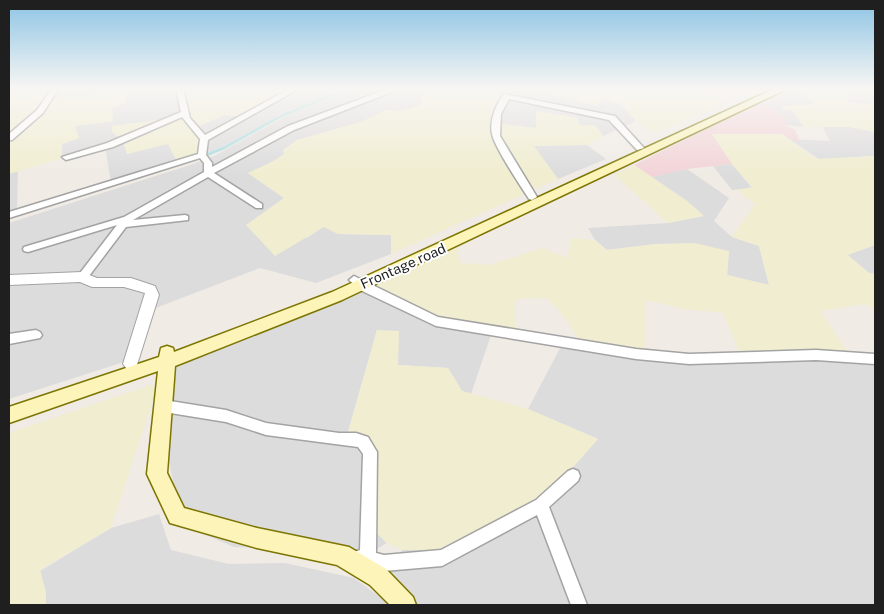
<svg xmlns="http://www.w3.org/2000/svg" width="884" height="614" font-family="'Public Sans',sans-serif">
<style>
.residential{fill:#dddcdd}
.commercial{fill:#f2d4d8}
.farmland{fill:#f0edd0}
.lines{fill:none;stroke-linecap:round;stroke-linejoin:round}
.stream{stroke:#a4dce0;stroke-width:2.5}
.minor-casing{stroke:#a3a3a3;stroke-width:3}
.tertiary-casing{stroke:#a3a3a3;stroke-width:2}
.secondary-casing{stroke:#7c7501;stroke-width:3}
.minor{fill:#fff;fill-rule:evenodd}
.tertiary{fill:#fff;fill-rule:evenodd}
.secondary{fill:#fcf4b8;fill-rule:evenodd}
.labels{text-anchor:middle;stroke-width:4;stroke-linejoin:round;paint-order:stroke}
.street-label{font-size:14px;fill:#1f1f1f;stroke:#fff}
</style>
<rect width="100%" height="100%" fill="#f0ebe5"/>
<path class="residential" d="M50,88H125L94,94L46,99Z
M128,88H183L182,114L123,141L127,154L168,143L177,163L111,183L105,146L62,158V144L79,138L74,126L112,107L125,104Z
M302,88H320L328,96L282,113L260,128L207,155L196,127L225,115L245,117Z
M359,88H414L423,95L422,105L400,111L386,110L361,122L297,140L283,150L285,154L272,162L248,173L284,198L307,238L324,226L339,234L391,235V254L316,283L260,268L140,314L127,361L9,399V223L193,164L216,155L289,114Z
M514,88H526L597,106L601,99L621,104L636,121L603,136L596,126L578,125V118L537,111L536,128L491,123L501,97Z
M792,88H797L815,104L792,110L804,127L786,125L779,112L763,101Z
M848,88H875V105L848,102Z
M822,126L849,127L875,132V156L819,159L789,139L830,141Z
M587,145L606,159L558,179L533,146Z
M732,164L752,188L732,190L713,166Z
M687,169L729,198L714,221L732,237L759,246L769,285L727,275L729,251L656,244L607,250L595,240L588,228L668,223L703,216L687,201L652,177Z
M18,171L17,212L9,214V174Z
M875,245V274L869,273L847,255Z
M358,288L437,326L491,335L471,394L462,391L448,368L398,365L377,330L348,432L360,434L370,441L371,527L387,543L371,552L234,547L182,525L168,457L174,364Z
M560,348L690,363L814,358L875,364V605H415L387,573L402,550H436L483,531L539,498L574,466L598,439L528,409Z
M159,514L171,550L229,564L285,563L354,578L391,605H46V593L40,571L111,528Z"/>
<path class="commercial" d="M763,101L779,112L785,119L786,125L795,130L800,141L789,139L782,134H713L732,164L687,169L652,177L634,165Z"/>
<path class="farmland" d="M9,88H50L47,99L94,94L128,88L125,104L112,107L113,121L75,126L79,138L62,144V158L9,174Z
M183,88H295L241,116L225,115L196,127L182,114Z
M414,88H514L500,97L491,123L536,128V111L578,118L579,125L596,126L603,136L587,145L534,146L558,179L391,254V235L338,234L324,227L275,256L246,225L284,198L248,173L272,162L284,154L283,151L297,140L361,122L386,110L400,111L422,105L420,99L423,95Z
M526,88H710L705,91L728,101L654,133L636,121L621,104L602,99L597,106Z
M797,88H848V102L875,105V132L849,127H804L792,110H784L782,106L814,104Z
M180,117L199,135L198,154L177,161L168,144L127,154L123,141L112,132V126Z
M712,134H782L807,153L819,159L875,156V245L848,255L869,273L875,274V310L865,304L820,311L847,350L739,352L723,313L684,309L645,300V351L580,342L566,319L547,298L515,299L516,330L438,319L370,287L457,247L460,263L489,265L543,248L567,258L571,238L595,240L607,250L656,244L694,243L729,251L727,275L769,285L759,246L732,237L755,204L737,190L752,187L732,164Z
M634,165L687,201L704,216L668,223L614,175Z
M377,330L399,331L398,365L448,368L462,391L528,409L598,439L574,466L539,498L483,531L436,550H402L387,543L371,528L370,441L360,434L348,432Z
M159,382L111,528L40,570L46,593V605H9V433Z"/>
<g class="lines">
<path class="stream" d="M204,156L224,148L283,115L351,88"/>
<defs>
<path id="minor" d="M52,88H59L43,113L12,140H9V134L37,110Z
M176,88H183L190,118L205,135L291,88H300L208,140L206,155L212,163V167L288,126L390,88L397,90L294,130L214,173L262,204V208H256L208,177L133,220L185,215L188,216V220L126,227L86,280H78L77,277L117,225L28,252L24,251L23,249L24,247L124,217L204,172V163L200,158L9,218V212L198,154L200,139L182,117L113,147L66,160L62,157L107,143L181,112Z
M504,94L615,116L644,148L637,150L609,120L509,99L501,114L500,136L537,197L532,200L529,199C521,187 494,146 492,134C489,121 496,104 504,94Z
M354,276L438,317L636,349L689,354L816,350L875,354V364L816,360L689,364L636,359L436,326L360,290L349,280Z
M36,330L40,332L42,335L40,338L9,344V334Z
M164,400L226,410L266,423L339,433H356L368,437L377,452L376,553L384,555L441,550L536,500L568,471L573,469L578,471L580,476L578,481L549,507L587,605H571L537,515L442,566L384,571L354,564L352,558L354,552L360,550L363,454L358,447L266,435L226,422L164,412L159,410L157,406L159,402Z"/>
<path id="tertiary" d="M82,272L97,278H131L155,286L159,295L136,368L131,370L126,368L123,364L145,293L124,287H92L80,282L9,285V275Z"/>
<path id="secondary" d="M776,88H789L342,300L175,366L167,473L184,508L257,528L349,547L386,569L413,597L416,605H390L370,585L337,565L257,548L170,523L147,474L158,371L9,423V407L159,357L161,348L167,346L173,348L174,352L332,292Z"/>
</defs>
<use href="#minor" class="minor-casing"/>
<use href="#tertiary" class="tertiary-casing"/>
<use href="#secondary" class="secondary-casing"/>
<use href="#minor" class="minor"/>
<use href="#tertiary" class="tertiary"/>
<use href="#secondary" class="secondary"/>
</g>
<linearGradient id="sky" x2="0" y2="1"><stop stop-color="#8dc4e5"/><stop offset="0.51" stop-color="#f8f6f3"/><stop offset="1" stop-color="#f8f6f3" stop-opacity="0"/></linearGradient>
<rect width="884" height="174" fill="url(#sky)"/>
<g class="labels">
<g class="street-label">
<text transform="translate(403 266) rotate(-24)" y="5">Frontage road</text>
</g>
</g>
<rect width="884" height="614" fill="none" stroke="#1f1f1f" stroke-width="20"/>
</svg>
